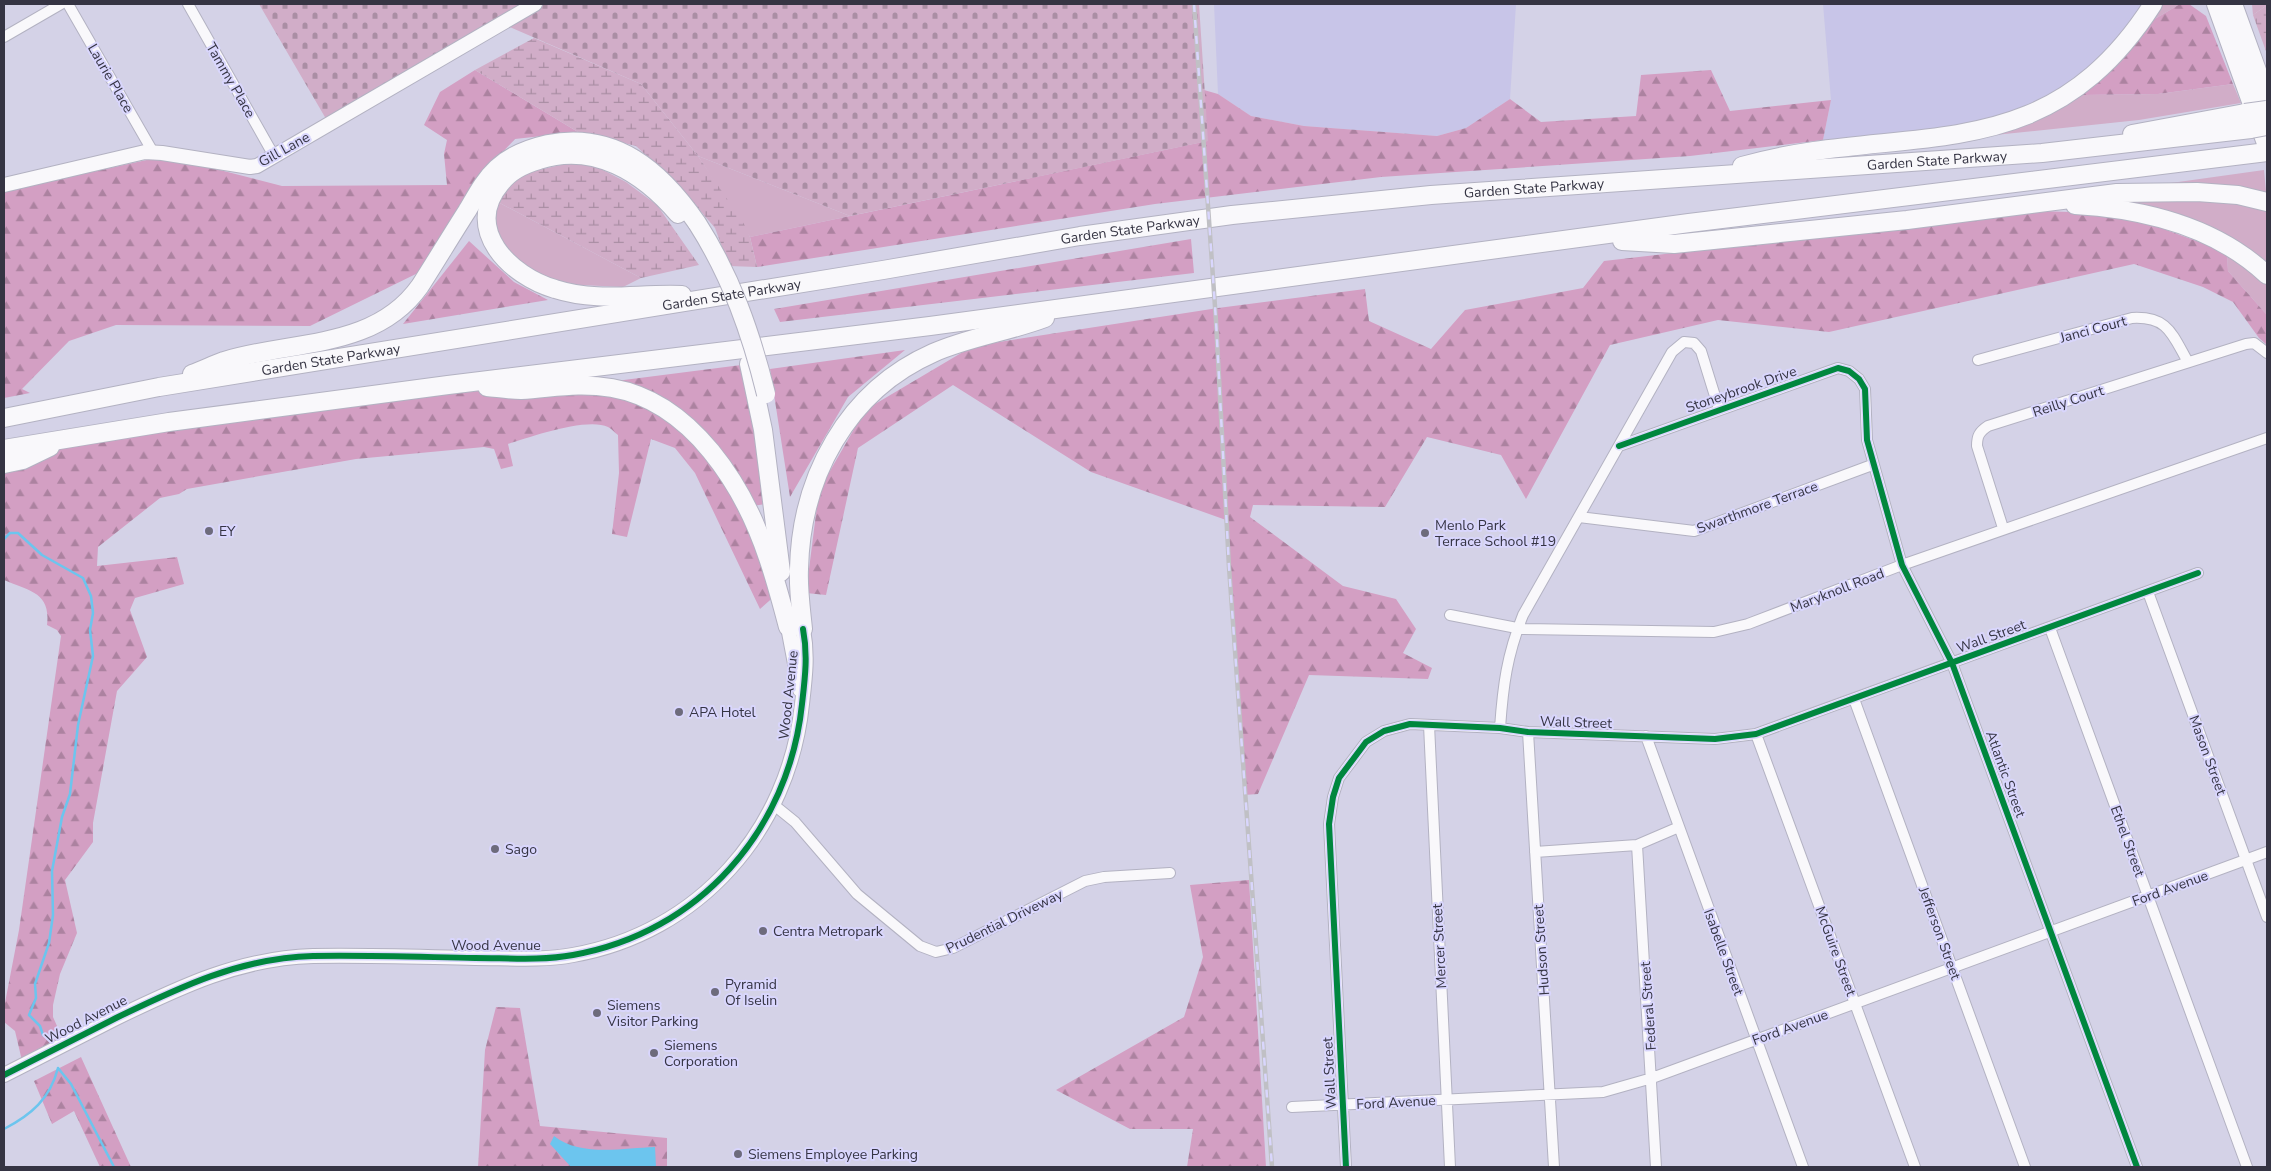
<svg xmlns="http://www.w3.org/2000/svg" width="2271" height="1171" font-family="'Nunito Sans',sans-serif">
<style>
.built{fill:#c8c5e8}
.green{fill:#d1adc8}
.forest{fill:url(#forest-firs)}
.wetland{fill:url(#wetland-marsh)}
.cemetery{fill:url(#cemetery-stones)}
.water{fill:#6cc5ee}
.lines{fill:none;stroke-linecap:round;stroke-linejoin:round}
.stream{stroke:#6cc5ee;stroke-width:2.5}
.street-casing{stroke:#b3b2c2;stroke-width:12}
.secondary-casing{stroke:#b3b2c2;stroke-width:16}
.highway-casing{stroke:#b3b2c2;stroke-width:20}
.street{stroke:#f9f8fb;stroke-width:10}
.secondary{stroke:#f9f8fb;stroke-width:14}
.highway{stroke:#f9f8fb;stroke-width:18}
.rail-casing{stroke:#c0c0c5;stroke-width:4.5}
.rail{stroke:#d9d6fd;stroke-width:2.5;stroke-dasharray:8;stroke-linecap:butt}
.highway-bridge-casing{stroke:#b3b2c2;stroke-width:20;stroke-linecap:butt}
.highway-bridge{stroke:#f9f8fb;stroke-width:18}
.cycleway-casing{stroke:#d9d6fd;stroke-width:9}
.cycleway{stroke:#00873e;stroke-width:6}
.poi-dot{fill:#6d6b7c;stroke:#d9d6fd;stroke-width:2}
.labels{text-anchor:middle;stroke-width:4;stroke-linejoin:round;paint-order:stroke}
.street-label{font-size:14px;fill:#353443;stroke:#d9d6fd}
.poi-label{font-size:14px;fill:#353443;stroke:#d9d6fd;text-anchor:start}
</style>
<defs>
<pattern id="forest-firs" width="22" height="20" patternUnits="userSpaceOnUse" patternTransform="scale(1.25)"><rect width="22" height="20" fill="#d39fc3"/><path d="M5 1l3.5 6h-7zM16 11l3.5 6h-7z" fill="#ac82a0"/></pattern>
<pattern id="wetland-marsh" width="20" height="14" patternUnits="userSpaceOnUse" patternTransform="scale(1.25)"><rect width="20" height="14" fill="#d1adc8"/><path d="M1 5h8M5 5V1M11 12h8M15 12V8" fill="none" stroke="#aa8ea4"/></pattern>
<pattern id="cemetery-stones" width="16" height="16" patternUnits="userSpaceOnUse" patternTransform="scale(1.25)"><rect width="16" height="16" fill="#d1adc8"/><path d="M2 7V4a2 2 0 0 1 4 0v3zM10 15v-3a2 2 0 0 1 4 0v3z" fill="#aa8ea4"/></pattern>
</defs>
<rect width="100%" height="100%" fill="#d4d2e7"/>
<path class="built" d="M1214,4H1516L1510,99L1466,128L1437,136L1304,126L1251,116L1218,94Z
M1823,4H2148L2099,60L2068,88L2033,108L1975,127L1823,140L1831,100Z"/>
<path class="green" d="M2159,4H2180L2148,23Z
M2252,4H2267V5L2253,15Z
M2233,84L2241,103L2139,120L1995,135L2081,95L2158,94Z
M698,156L850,216L750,237Z
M2264,170L2266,192L2171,183Z
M2166,199L2218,200L2267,211V269L2117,203Z
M496,201L641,278L623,287L560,284L523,269L493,230Z
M2227,252L2267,282V315L2228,271Z"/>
<path class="forest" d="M2180,4H2189L2206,16L2233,84L2158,94L2081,95L2148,23Z
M475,70L578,132L515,139L480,176L424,270L310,326L116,325L69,341L22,389L30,393L4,398V191L165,156L282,186L447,185L444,154L447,140L424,125L440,92Z
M1711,70L1730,111L1831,100L1823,140L1690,156L1381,177L1155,204L757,267L750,237L1207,141L1204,90L1218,94L1251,116L1304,126L1437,136L1466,128L1510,99L1541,122L1636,116L1641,75Z
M2038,211L2103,213L2147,223L2227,252L2228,271L2267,315V345L2259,338L2233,302L2203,287L2134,264L1829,332L1718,320L1610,345L1526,499L1501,455L1427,437L1385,507L1253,505L1250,517L1343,586L1396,599L1416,629L1403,653L1432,668L1428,679L1309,675L1258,794L1244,795L1226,520L1091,472L953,385L858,448L826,595L806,593L819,490L865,410L973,346L1218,308L1365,289L1369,321L1431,349L1465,310L1583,288L1604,261Z
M1191,239L1194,273L780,322L774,309Z
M469,241L514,282L548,300L403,324Z
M905,350L848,397L790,497L770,369Z
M749,364L772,503L746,507L778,593L760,609L695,473L675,448L651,439L627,537L612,534L619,473L618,435C615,433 612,429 608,427C587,417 530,437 508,444L513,466L501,469L494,449L484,447L356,459L187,489L179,494L160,498L98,547L97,566L177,557L184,584L135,598L130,610L147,657L117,691L93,823V842L65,880L77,933L60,974L53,1005V1017L65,1044L23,1065L15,1031L4,1022V1008L19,930L61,636L57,630L47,625C51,592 29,591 4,580V464L70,437L448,385L616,381Z
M1249,880L1266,1167H1187L1193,1129H1130L1056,1090L1184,1017L1203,957L1190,885Z
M496,1007L520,1008L540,1126L667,1138V1167H478L485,1050Z
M81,1057L131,1167H100L74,1111L52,1124L34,1081Z"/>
<path class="wetland" d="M2267,5V54L2253,15Z
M534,38L641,84L698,156L744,224L750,237L757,267L729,266L715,228L680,187L636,146L578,132L475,70Z
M584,160L626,182L657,205L699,265L641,278L496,201L524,173Z"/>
<path class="cemetery" d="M259,4H1199L1208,141L850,216L698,156L641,84L503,24L329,124Z"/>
<path class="water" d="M554,1136C580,1157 623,1148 655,1147L656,1167H571L550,1144Z"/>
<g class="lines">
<path class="stream" d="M4,539L10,533H18L42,555L83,578L91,596L93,613L90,630L93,656L78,725L70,794L62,817L52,871L53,915L49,943L35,984L36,998L29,1015L40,1026L43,1035
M58,1068L71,1084L114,1167
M4,1129C31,1115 50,1099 58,1068"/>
<defs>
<path id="street" d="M68,4L153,152
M188,4L274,156
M4,37L61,4
M1978,360L2132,318C2168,316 2172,334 2188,362
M1619,446L1838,368L1849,371L1859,379L1865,389L1867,440L1902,565L1952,663L2137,1167
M1579,517L1694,531L1872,465
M2003,528L1977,446C1977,436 1979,432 1988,426L2246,344L2254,343L2267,353
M2148,592L2267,917
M1450,615L1522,629L1714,632L1748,624L1902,565L2267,438
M2050,628L2247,1167
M1854,699L2025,1167
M1429,725L1450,1167
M1500,728C1503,685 1507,655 1523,615L1672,352L1684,342L1694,343L1701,351L1719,409
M1528,732L1554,1167
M1756,734L1915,1167
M1646,736L1803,1167
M774,805L795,822L857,894L920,946L936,952L953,948L1085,881L1104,877L1170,873
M1637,845L1656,1167
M1535,852L1637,845L1679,827
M1292,1107L1603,1092L1652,1078L2267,852
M1346,1167L1329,824L1333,797L1339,778L1366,742L1384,731L1410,724L1500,728L1528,732L1715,739L1756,734L2198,573"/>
<path id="secondary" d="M4,185L145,152L162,153L250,167L257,166L535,4
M788,627L800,690
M4,1075C41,1056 78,1037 116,1018C180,987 240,958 313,956C367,955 421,957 475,958C507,958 541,961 573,955C699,933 789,830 802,704C805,678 808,655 803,629"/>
<g id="highway">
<path d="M2216,4L2267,146"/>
<path d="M2233,4L2267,98"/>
<path d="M2132,134L2245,113"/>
<path d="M1742,166C1905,120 2043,176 2153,4"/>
<path d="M2075,205C2144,209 2216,227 2267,275"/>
<path d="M678,214C643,173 594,142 539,160C525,164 510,171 501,183C462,229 510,276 555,289C599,303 637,293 682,295"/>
<path d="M1622,241L1674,244L1907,220L2117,193L2197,192L2238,195L2267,202"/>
<path d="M749,364L763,430L781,572"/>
<path d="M192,374C203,370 213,365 224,361C291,340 375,350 420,286C436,261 451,236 467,211C476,196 484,180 497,168C511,155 530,148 548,144C616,131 661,171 697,223"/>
<path d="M487,387C498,388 510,390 521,390C554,388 578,382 612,388C692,402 744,486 768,558C776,581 782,604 788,627"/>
<path id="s1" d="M4,418L159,387L883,270L1080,236L1232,215L1431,195L2042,153L2251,129"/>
<path d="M4,449L169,422L448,385L930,326L1689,223L2267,152"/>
<path d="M4,464L23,460L50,447"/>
<path d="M803,629C801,609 798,589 799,569C801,477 847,391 933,353C969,337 1008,332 1045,318"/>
</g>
</defs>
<use href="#street" class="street-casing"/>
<use href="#secondary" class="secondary-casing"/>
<use href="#highway" class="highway-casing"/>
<use href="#street" class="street"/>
<use href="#secondary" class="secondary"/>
<use href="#highway" class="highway"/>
<defs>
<path id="rail" d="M1194,4L1216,321L1229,567L1272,1167"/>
</defs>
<use href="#rail" class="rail-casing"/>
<use href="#rail" class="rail"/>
<defs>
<path id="highway-bridge" d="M2245,113L2267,110
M2251,129L2267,126
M697,223C731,276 751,333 766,394"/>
</defs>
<use href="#highway-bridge" class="highway-bridge-casing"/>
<use href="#highway-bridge" class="highway-bridge"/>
<defs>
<path id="cycleway" d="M1619,446L1838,368L1849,371L1859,379L1865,389L1867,440L1902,565L1952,663L2137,1167
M4,1075C41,1056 78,1037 116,1018C180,987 240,958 313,956C367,955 421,957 475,958C507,958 541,961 573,955C699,933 789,830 802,704C805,678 808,655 803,629
M1346,1167L1329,824L1333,797L1339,778L1366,742L1384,731L1410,724L1500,728L1528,732L1715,739L1756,734L2198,573"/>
</defs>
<use href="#cycleway" class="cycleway-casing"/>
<use href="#cycleway" class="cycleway"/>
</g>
<g class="poi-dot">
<circle cx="209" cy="531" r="5"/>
<circle cx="1425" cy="533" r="5"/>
<circle cx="679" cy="712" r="5"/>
<circle cx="495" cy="849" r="5"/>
<circle cx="763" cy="931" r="5"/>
<circle cx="715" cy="992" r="5"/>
<circle cx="597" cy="1013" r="5"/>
<circle cx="654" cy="1053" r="5"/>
<circle cx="738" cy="1154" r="5"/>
</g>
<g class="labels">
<g class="street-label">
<text transform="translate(111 78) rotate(60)" y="5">Laurie Place</text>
<text transform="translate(231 80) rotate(60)" y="5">Tammy Place</text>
<text transform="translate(284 149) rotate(-29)" y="5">Gill Lane</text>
<text dy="5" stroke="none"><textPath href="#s1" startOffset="1952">Garden State Parkway</textPath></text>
<text dy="5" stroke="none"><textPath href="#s1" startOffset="1548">Garden State Parkway</textPath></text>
<text dy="5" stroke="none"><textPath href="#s1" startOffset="1142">Garden State Parkway</textPath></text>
<text dy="5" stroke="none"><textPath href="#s1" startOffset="738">Garden State Parkway</textPath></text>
<text transform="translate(2093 329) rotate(-15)" y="5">Janci Court</text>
<text dy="5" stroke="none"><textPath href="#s1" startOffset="332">Garden State Parkway</textPath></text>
<text transform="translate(1741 389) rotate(-19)" y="5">Stoneybrook Drive</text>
<text transform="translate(2068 401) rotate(-18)" y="5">Reilly Court</text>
<text transform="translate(1757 507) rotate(-20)" y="5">Swarthmore Terrace</text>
<text transform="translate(1837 590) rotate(-21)" y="5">Maryknoll Road</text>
<text transform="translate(1991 636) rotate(-20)" y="5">Wall Street</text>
<text transform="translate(788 695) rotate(-84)" y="5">Wood Avenue</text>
<text transform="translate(1576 722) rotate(2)" y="5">Wall Street</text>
<text transform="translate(2208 755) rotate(70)" y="5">Mason Street</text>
<text transform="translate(2006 774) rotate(70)" y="5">Atlantic Street</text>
<text transform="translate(2128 841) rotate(70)" y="5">Ethel Street</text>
<text transform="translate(2170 888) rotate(-20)" y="5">Ford Avenue</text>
<text transform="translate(1004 921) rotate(-26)" y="5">Prudential Driveway</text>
<text transform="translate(1940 933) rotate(70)" y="5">Jefferson Street</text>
<text x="496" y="950">Wood Avenue</text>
<text transform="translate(1439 946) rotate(-93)" y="5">Mercer Street</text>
<text transform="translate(1541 950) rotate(-94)" y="5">Hudson Street</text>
<text transform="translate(1836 951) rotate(70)" y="5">McGuire Street</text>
<text transform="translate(1724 952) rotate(70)" y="5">Isabelle Street</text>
<text transform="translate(1648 1006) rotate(-94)" y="5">Federal Street</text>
<text transform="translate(86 1019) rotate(-27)" y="5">Wood Avenue</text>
<text transform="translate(1790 1027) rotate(-20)" y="5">Ford Avenue</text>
<text transform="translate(1329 1073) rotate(-93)" y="5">Wall Street</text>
<text transform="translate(1396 1102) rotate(-3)" y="5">Ford Avenue</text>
</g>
<g class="poi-label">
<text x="1435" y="530">Menlo Park<tspan x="1435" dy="16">Terrace School #19</tspan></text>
<text x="219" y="536">EY</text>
<text x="689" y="717">APA Hotel</text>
<text x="505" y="854">Sago</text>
<text x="773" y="936">Centra Metropark</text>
<text x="725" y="989">Pyramid<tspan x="725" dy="16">Of Iselin</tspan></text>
<text x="607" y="1010">Siemens<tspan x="607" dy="16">Visitor Parking</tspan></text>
<text x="664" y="1050">Siemens<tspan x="664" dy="16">Corporation</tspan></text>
<text x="748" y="1159">Siemens Employee Parking</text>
</g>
</g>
<rect width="2271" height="1171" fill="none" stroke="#353443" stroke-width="10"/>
</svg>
